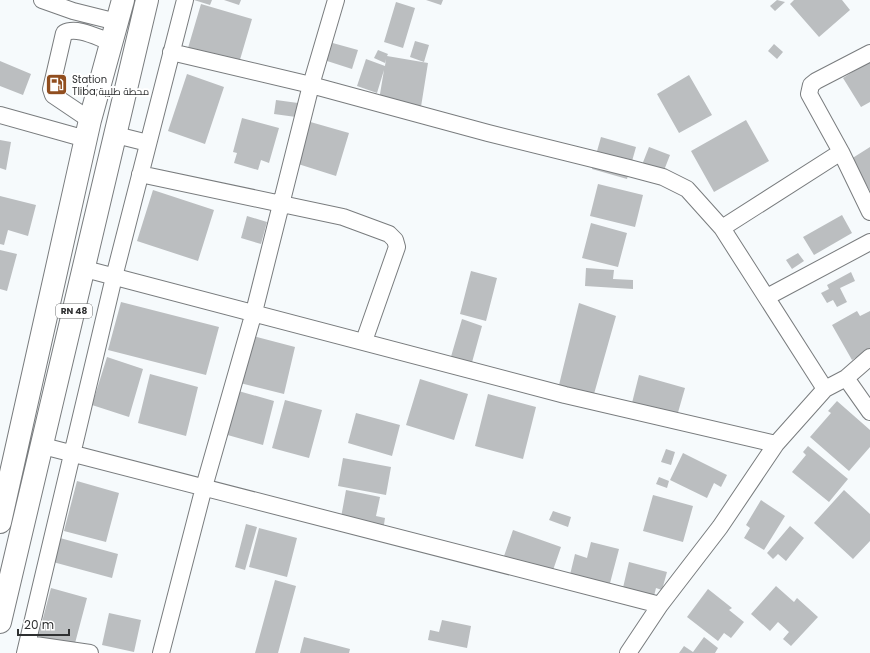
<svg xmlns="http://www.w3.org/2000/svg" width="870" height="653" font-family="Poppins,Cairo,sans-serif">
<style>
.building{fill:#bbbec0}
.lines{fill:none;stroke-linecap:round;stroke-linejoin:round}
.minor-casing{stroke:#797c7e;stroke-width:18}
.highway-casing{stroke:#797c7e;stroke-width:24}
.minor{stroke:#fff;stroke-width:16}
.highway{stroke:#fff;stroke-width:22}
.labels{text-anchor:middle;stroke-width:4;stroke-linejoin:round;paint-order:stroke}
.shield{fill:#fff;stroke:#6d6e6f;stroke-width:1}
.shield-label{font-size:9px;font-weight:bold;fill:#2f3031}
.poi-label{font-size:10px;fill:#2f3031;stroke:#fff;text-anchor:start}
</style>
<rect width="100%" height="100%" fill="#f6fafc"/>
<path class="building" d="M194,0H212L210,5Z
M224,0H241L239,5Z
M426,0H443L441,5Z
M777,0L785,2L775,11L770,6Z
M794,0H842L850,10L819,37L790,4Z
M396,2L415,8L403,48L384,42Z
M201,4L252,19L239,63L188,48Z
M415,41L429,45L424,62L410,57Z
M329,42L358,50L352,69L324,60Z
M774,44L783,52L777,59L768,51Z
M378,50L388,54L387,56L428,63L420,113L378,106L384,70L377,93L357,86L366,59L385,66L386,59L385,63L374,58Z
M0,61L31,74L23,95L0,86Z
M870,61V102L861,107L843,78Z
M187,74L224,87L205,144L168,131Z
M689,75L712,115L679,133L657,94Z
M276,100L298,103L296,117L274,114Z
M242,118L279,128L269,163L261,160L258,170L234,163L237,153L233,152Z
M746,120L769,161L714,192L691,151Z
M307,121L349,133L336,176L295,163Z
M601,137L636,147L627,179L592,169Z
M0,140L11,142L6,170L0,168Z
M649,147L670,155L661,178L640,170Z
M870,147V191L851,159Z
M598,184L643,195L635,227L590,216Z
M153,190L214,210L198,261L137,241Z
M0,196L36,205L28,236L8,230L4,245L0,244Z
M842,215L852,233L814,255L803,237Z
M247,216L267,222L261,244L241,238Z
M591,223L627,233L618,267L582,258Z
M0,250L17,254L7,291L0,289Z
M798,253L804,261L792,269L786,260Z
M586,268L614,270L613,279L633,280V289L585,286Z
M471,271L497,278L486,321L460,314Z
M851,272L855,281L840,288L847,302L837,307L833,300L827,303L821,293L829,289L827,285Z
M121,302L219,327L206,375L108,350Z
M579,303L616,316L594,394L559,385Z
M857,311L860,316L870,311V349L852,360L832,325Z
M462,319L482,326L471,366L450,360Z
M253,336L295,347L284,394L240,383Z
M107,357L143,369L129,417L92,405Z
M150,374L198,387L186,436L138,423Z
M639,375L685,388L677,416L632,403Z
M420,379L468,394L454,440L406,425Z
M235,390L274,401L263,445L224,434Z
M488,394L536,407L523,459L475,446Z
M285,400L322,410L309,458L272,448Z
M837,401L870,430V447L849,471L810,437L831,413L828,411Z
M356,413L400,425L392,456L348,443Z
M808,446L848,479L829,502L792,472L806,455L803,452Z
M666,449L675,452L671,465L661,462Z
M683,453L727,475L721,487L714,483L707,498L670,480Z
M343,458L391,467L386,495L338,486Z
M659,477L669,481L667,488L656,484Z
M77,481L119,493L106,542L64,531Z
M346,490L380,497L376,516L385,518L383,531L340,523Z
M844,490L870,514V541L853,559L814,523Z
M653,495L693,506L683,542L643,531Z
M761,500L785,516L764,550L744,538L750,528L746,525Z
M553,511L571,517L568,527L549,520Z
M246,524L257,527L245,570L235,567Z
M790,526L804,538L786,561L778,554L773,559L767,553Z
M259,528L297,538L287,577L249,567Z
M513,530L561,547L551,576L503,559Z
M60,538L118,554L112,578L53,562Z
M591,542L619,549L609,587L569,579L575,554L587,558Z
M629,562L667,572L662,590L656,588L653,600L622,592Z
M275,580L296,586L278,653H255Z
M776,586L794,602L797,598L818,617L791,646L783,639L789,632L778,622L770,631L751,614Z
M51,588L87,598L74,647L38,637Z
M708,589L732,608L729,610L744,622L731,638L724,633L718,641L687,617Z
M109,613L141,620L134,652L102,645Z
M442,620L471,626L467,648L428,640L430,630L439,632Z
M304,637L350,649L349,653H300Z
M704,637L718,648L715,653H679L684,646L693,652Z"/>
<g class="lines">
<defs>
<path id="minor" d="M42,0L73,11L117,22
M171,52L311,85L488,133L629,168L663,177L687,189L722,228L825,389
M870,53L816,81L811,85L809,94L841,152L870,212
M0,115L86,139
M90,120L53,95L51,89L64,33C77,26 98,38 111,42
M116,135L148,143
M140,174L343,217L389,234L395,240L397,247L364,341
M722,228L841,152
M85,269L565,395L776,444
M767,297L870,242
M846,378L870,412
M43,446L660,605
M28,644L90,653
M25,653L114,277L185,0
M161,653L204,487L254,312L311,85L336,0
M628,653L660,605L720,527L776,444L825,389L846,378L870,357"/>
<path id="highway" d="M0,522L90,120L123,0
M0,622L147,0"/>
</defs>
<use href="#minor" class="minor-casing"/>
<use href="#highway" class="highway-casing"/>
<use href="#minor" class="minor"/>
<use href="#highway" class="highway"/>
</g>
<defs>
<symbol id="fuel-square" viewBox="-11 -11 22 22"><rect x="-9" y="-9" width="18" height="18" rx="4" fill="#914e1f" stroke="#fff"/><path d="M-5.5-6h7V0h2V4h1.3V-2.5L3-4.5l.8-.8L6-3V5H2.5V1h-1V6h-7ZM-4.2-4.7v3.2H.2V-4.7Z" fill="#fff"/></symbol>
</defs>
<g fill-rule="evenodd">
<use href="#fuel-square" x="44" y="72" width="25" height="25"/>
</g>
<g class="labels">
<rect class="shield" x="56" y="304" width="36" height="14" rx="3"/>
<g class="shield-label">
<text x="74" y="314">RN 48</text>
</g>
<g class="poi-label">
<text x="72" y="83">Station<tspan x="72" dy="12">Tliba;محطة طليبة</tspan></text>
</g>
</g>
<path d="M18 629v6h51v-6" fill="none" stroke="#2f3031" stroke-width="2"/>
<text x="24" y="629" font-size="12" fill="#2f3031" stroke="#ffffff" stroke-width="3" paint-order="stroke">20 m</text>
</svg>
